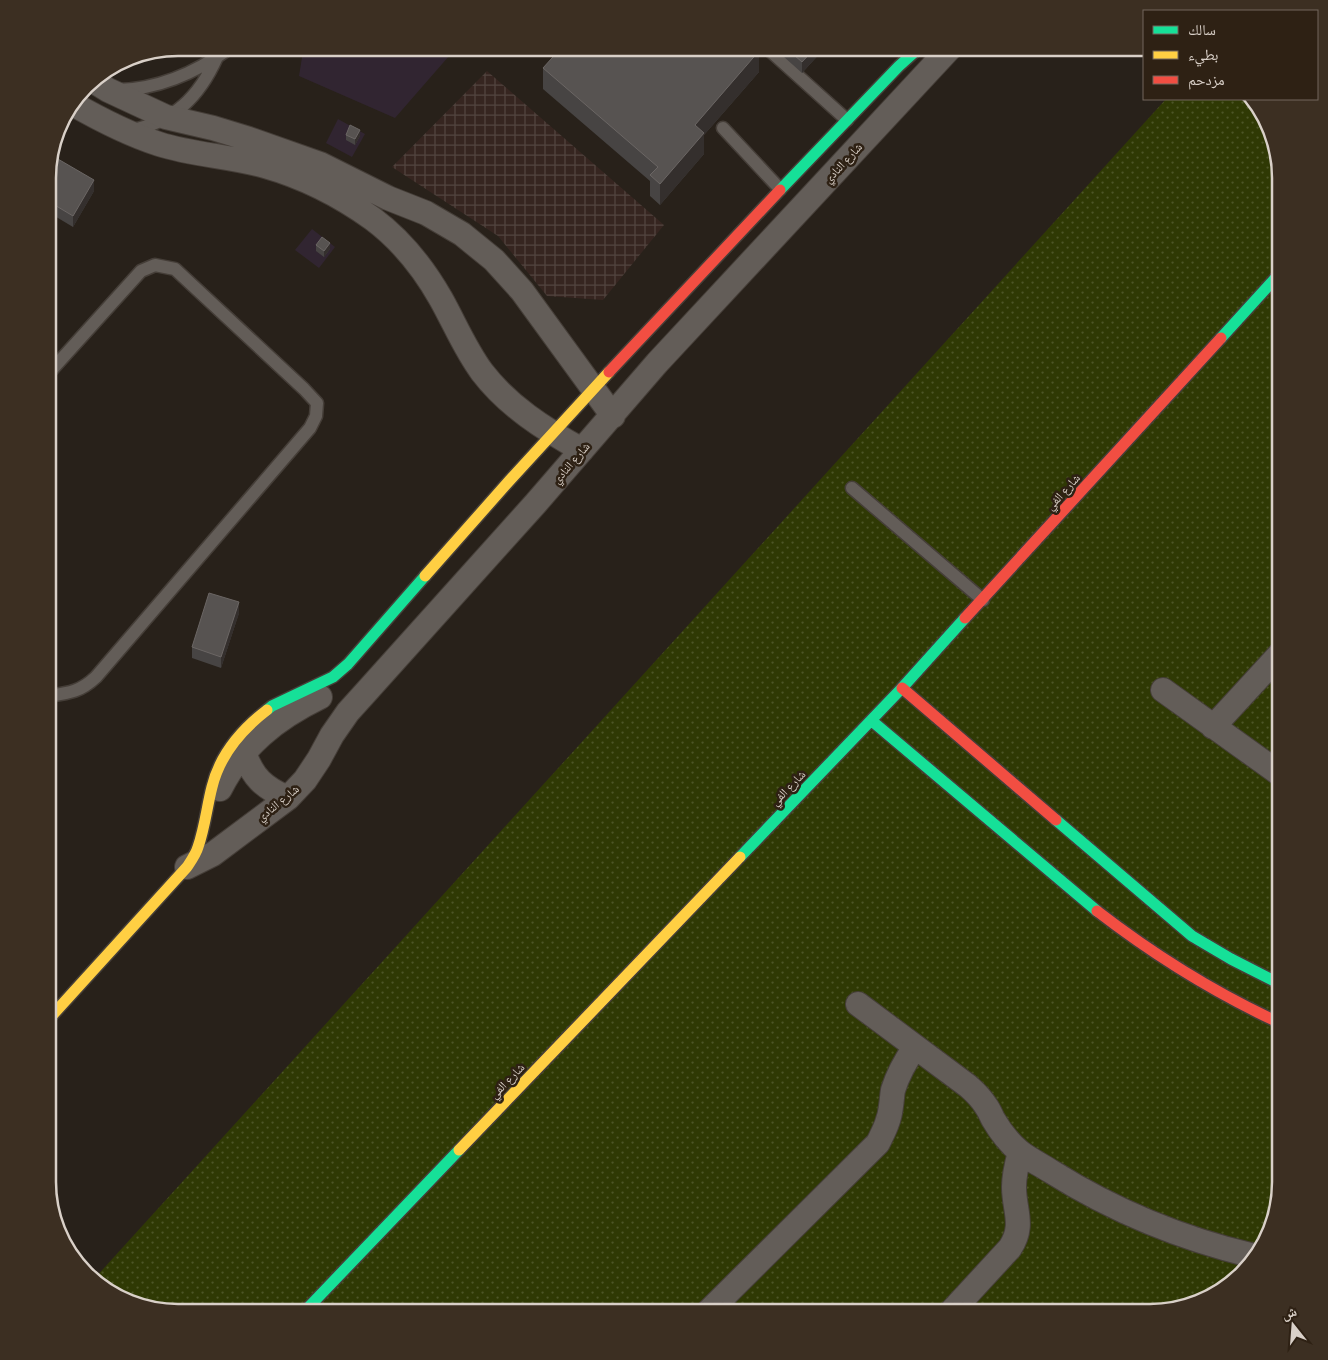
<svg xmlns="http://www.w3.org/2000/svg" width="1328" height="1360" font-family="Overpass,'Noto Naskh Arabic',sans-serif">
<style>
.commercial{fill:#312531}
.industrial{fill:url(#industrial-grid)}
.grass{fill:url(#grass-dots)}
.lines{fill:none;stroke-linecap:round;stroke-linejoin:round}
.lane-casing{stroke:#453e38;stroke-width:15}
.street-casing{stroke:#453e38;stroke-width:26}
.fast-casing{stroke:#453e38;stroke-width:14}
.slow-casing{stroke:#453e38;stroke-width:14}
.jam-casing{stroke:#453e38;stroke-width:14}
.lane{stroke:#635d58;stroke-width:12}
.street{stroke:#635d58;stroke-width:24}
.fast{stroke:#16e098;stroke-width:11}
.slow{stroke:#ffcf43;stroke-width:11}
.jam{stroke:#f24e42;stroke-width:11}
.wall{fill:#474443}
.shaded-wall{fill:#342f2d}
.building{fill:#575351;stroke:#6b6664}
.labels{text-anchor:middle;stroke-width:5;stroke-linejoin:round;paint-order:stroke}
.street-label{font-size:12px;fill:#d9d0c8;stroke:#2e2114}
.rim{fill:none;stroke:#d9d0c8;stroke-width:2.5}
</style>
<defs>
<pattern id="industrial-grid" width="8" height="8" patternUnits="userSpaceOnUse" patternTransform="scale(1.25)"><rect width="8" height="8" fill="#362520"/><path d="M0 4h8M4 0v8" fill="none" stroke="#52443f"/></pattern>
<pattern id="grass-dots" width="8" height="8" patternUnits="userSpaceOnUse" patternTransform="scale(1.25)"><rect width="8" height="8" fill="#2f3904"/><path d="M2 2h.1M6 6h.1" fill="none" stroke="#4d5527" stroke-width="1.8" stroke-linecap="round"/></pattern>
</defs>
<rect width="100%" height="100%" fill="#28211a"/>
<path class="commercial" d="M300,48H456L395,118L299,76L303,51Z
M338,119L365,134L352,157L326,143Z
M312,229L335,247L319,268L295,250Z"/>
<path class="industrial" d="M487,71L664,225L603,300L547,296L498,236L392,167Z"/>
<path class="grass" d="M1166,99H1252L1271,128L1280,178V1182L1267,1240L1236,1280L1192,1305L1150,1312H178L120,1299L94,1279Z"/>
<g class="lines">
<defs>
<path id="lane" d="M767,48L847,120
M118,90C159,89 197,72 230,48
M723,128L780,189
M129,131C174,122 199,97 217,57
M852,488L983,600
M48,696C69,693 80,692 96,677L310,428L316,416L317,403L304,389L175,269L155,265L141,271L48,374"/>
<path id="street" d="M92,80L108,90L166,117L213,128L249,139L320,164L388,198L426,213L462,234L494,260L522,291L613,416
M73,104C101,120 128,134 159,144C193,155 230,156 265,166C304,177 341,196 373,219C401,240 424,269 441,299C455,324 465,349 482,372C508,406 544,429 582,450
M1163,690L1280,774
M1213,727L1280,654
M244,752C252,777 264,788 288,798
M220,789C242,745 277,718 320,697
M187,867L213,854L288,798L305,780L319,759L332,735L348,712L367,691L536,503L657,363L950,48
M858,1004L968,1086C975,1092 981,1098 986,1106C989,1110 991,1115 993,1119C1000,1131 1009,1143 1020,1152C1029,1159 1041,1165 1052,1172C1114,1211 1183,1239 1254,1256
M708,1312L878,1143C884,1131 890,1119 891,1106C892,1100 892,1095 893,1090C898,1074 906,1060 915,1047
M951,1312L1010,1248C1025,1225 1014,1211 1014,1187C1014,1175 1017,1163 1020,1152"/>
<path id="fast" d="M780,190L899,66L919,48
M1221,338L1280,273
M267,710L272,706L333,677L348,664L425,576
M872,721L1097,911
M1056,820L1192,936L1231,959L1280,984
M740,857L902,688L965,618
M304,1312L459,1150"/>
<path id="slow" d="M425,576L510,480L609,372
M48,1020L187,867C191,861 196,854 198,847C205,827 207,806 212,787C220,754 241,730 267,710
M459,1150L740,857"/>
<path id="jam" d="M609,372L780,190
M965,618L1221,338
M902,688L1056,820
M1097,911C1154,955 1215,993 1280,1023"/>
</defs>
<use href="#lane" class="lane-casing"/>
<use href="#street" class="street-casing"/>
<use href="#fast" class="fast-casing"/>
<use href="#slow" class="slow-casing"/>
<use href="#jam" class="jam-casing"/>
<use href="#lane" class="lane"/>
<use href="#street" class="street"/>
<use href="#fast" class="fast"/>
<use href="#slow" class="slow"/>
<use href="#jam" class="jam"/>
</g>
<path class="wall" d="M774,48H822V51L802,73Z
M543,68L759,72L704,135V154L660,205L650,196V181L543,89Z
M346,135L360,136L355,145L346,140Z
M48,169L94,191L73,227L48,212Z
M316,245L330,249L324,257L316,251Z
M239,613L221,668L192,658V647Z"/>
<path class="shaded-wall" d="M815,48H822V51L802,73V62Z
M759,51V72L704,135V154L660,205V184L695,125Z
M360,130V136L355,145V139Z
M94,180V191L73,227V216Z
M330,243V249L324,257V251Z
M239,602V613L221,668V657Z"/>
<path class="building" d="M561,48H755L759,51L695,125L704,133L660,184L650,175L658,167L543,68Z
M786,48H815L802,62Z
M350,125L360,130L355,139L346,135Z
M51,155L94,180L73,216L48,201V169Z
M322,237L330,243L324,251L316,245Z
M209,593L239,602L221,657L192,647Z"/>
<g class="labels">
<g class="street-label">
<text transform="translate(843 163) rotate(-47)" y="4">شارع النادي</text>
<text transform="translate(571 463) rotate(-49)" y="4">شارع النادي</text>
<text transform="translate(1063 492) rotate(-48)" y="4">شارع الفي</text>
<text transform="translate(788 788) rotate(-46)" y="4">شارع الفي</text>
<text transform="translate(278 803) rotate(-39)" y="4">شارع النادي</text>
<text transform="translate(507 1081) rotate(-46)" y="4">شارع الفي</text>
</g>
</g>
<path d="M0 0H1328V1360H0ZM178 56H1150A122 122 0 0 1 1272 178V1182A122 122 0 0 1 1150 1304H178A122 122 0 0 1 56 1182V178A122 122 0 0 1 178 56Z" fill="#3c2f22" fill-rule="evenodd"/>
<path class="rim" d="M178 56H1150A122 122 0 0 1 1272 178V1182A122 122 0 0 1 1150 1304H178A122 122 0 0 1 56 1182V178A122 122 0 0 1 178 56Z"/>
<rect x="1143" y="10" width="175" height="90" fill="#2e2114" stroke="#72675c"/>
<rect x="1153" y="26" width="25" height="8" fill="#16e098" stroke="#72675c"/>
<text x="1188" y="35" font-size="15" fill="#d9d0c8">سالك</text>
<rect x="1153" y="51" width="25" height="8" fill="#ffcf43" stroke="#72675c"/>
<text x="1188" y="60" font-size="15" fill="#d9d0c8">بطيء</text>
<rect x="1153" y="76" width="25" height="8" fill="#f24e42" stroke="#72675c"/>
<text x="1188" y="85" font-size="15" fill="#d9d0c8">مزدحم</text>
<g transform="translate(1293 1325) rotate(343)" stroke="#2e2114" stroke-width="4" paint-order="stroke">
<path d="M0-4L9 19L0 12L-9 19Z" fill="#d9d0c8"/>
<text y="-8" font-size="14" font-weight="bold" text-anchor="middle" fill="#d9d0c8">ش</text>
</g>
</svg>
